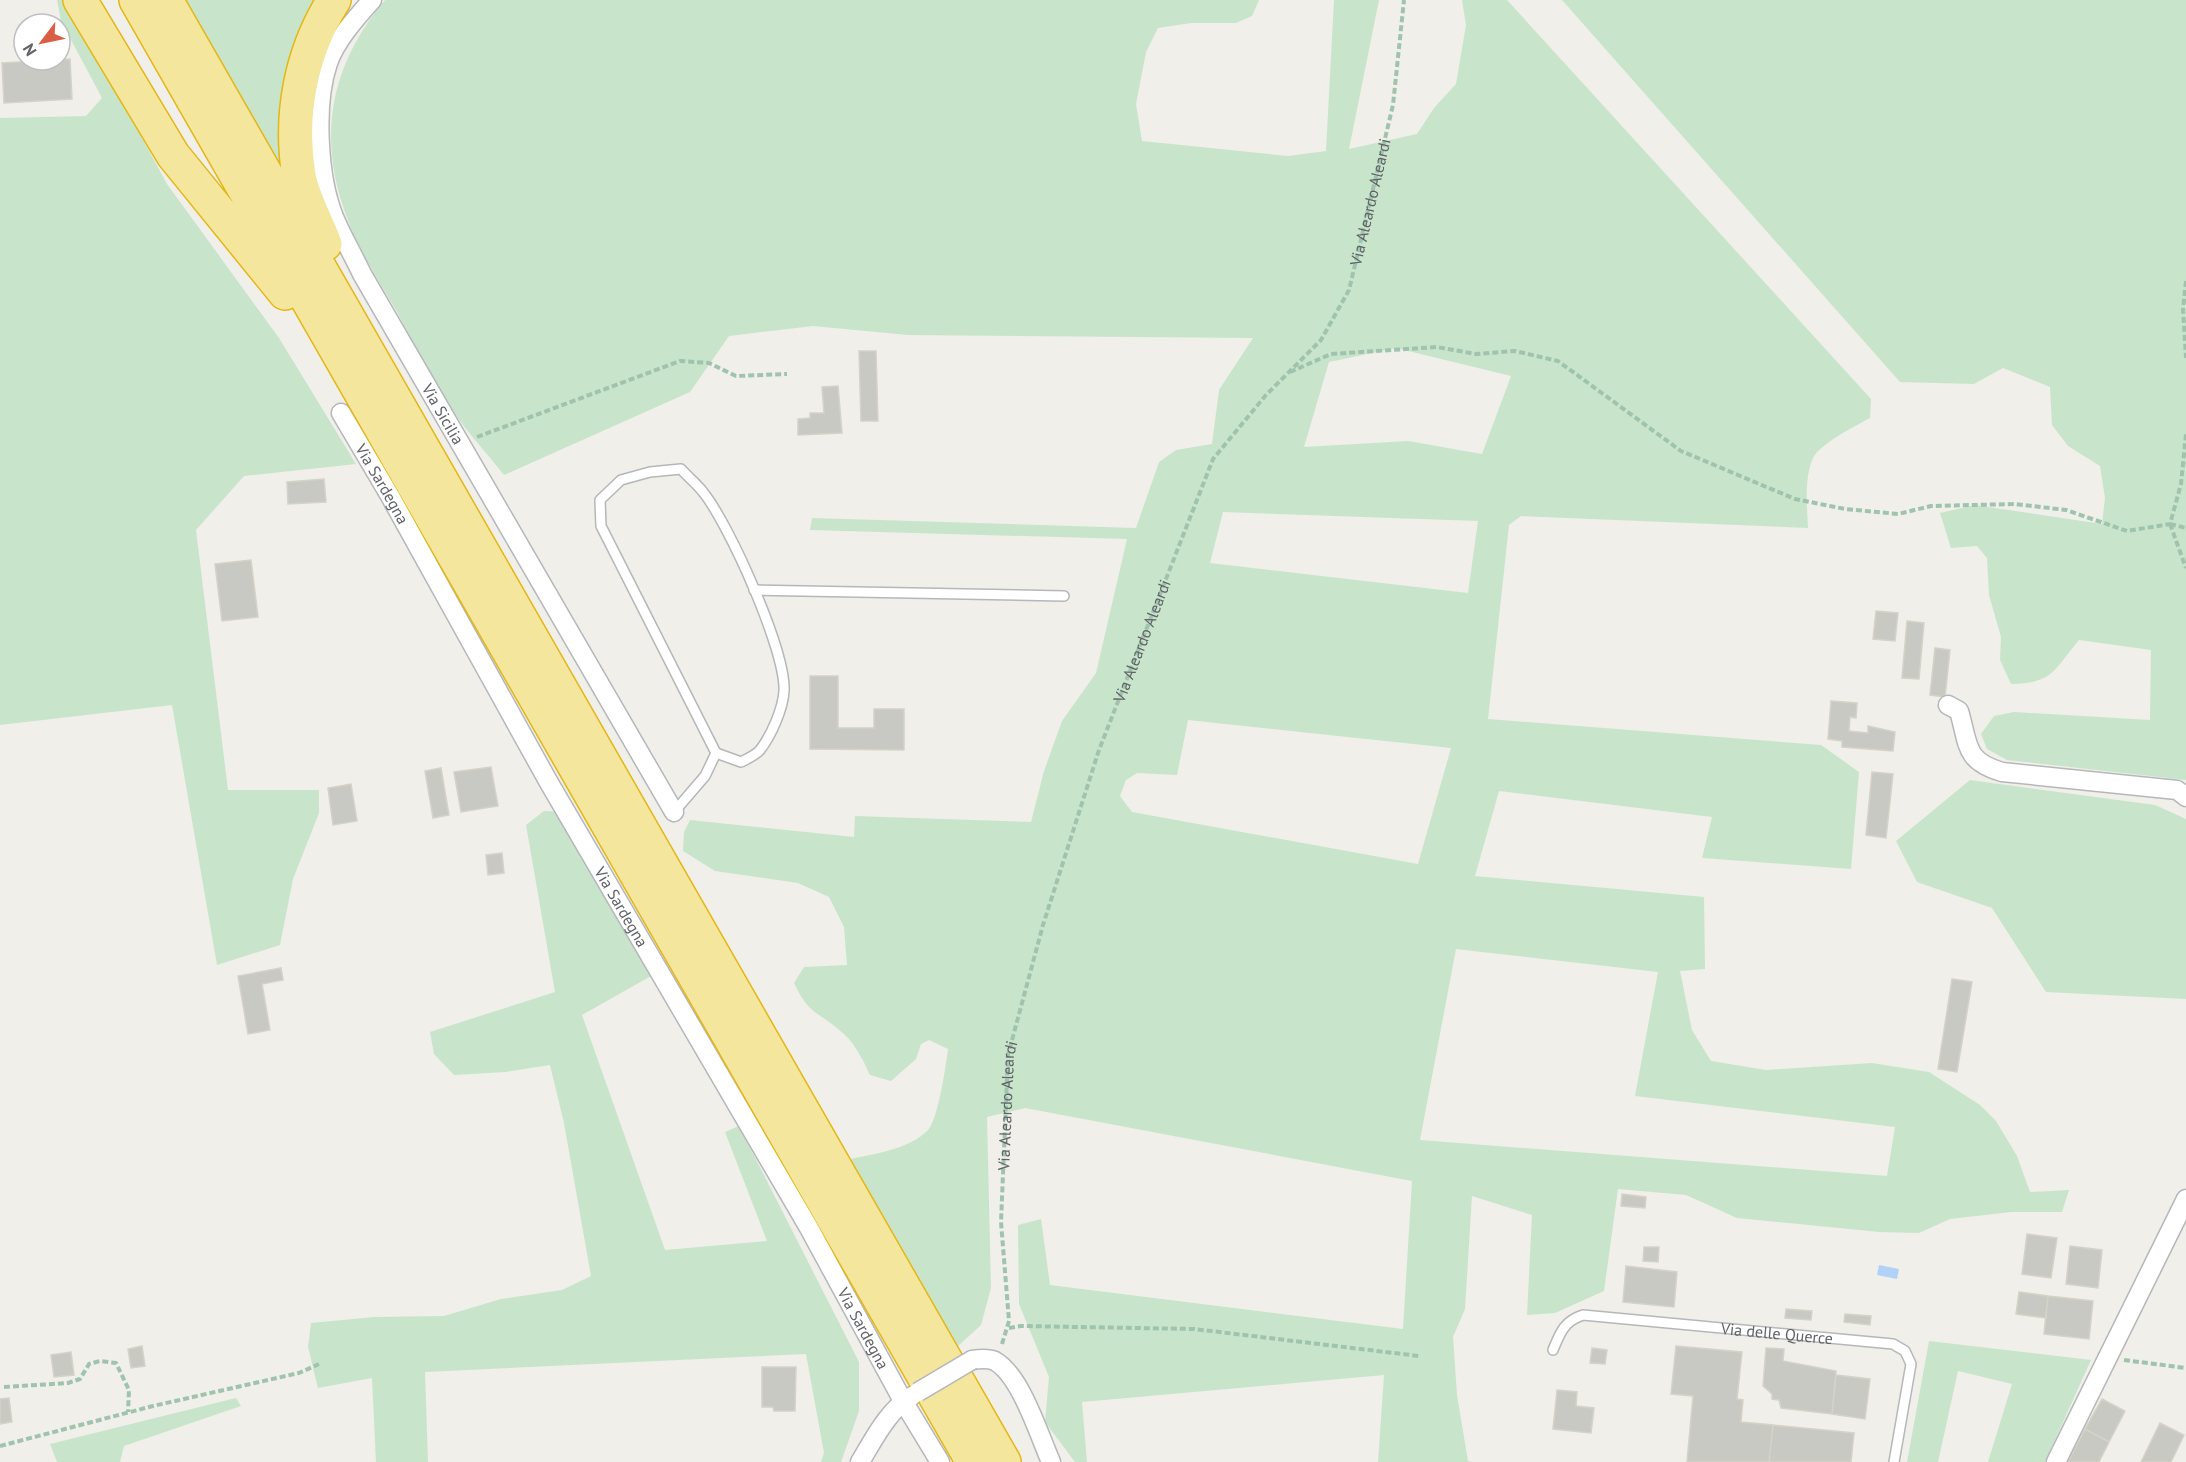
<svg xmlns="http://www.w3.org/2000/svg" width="2186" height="1462" font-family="'PT Sans',sans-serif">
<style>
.green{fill:#c8e5cb;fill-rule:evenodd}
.water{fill:#b1d2f8}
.building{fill:#c9c9c3;stroke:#d5d2c7;stroke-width:1.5}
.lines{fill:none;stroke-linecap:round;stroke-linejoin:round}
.lane-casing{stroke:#b5b7bb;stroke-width:12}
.street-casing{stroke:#b5b7bb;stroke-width:21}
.highway-casing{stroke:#e4b715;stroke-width:36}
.path{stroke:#a0c3ae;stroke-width:4;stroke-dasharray:6 3;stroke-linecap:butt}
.lane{stroke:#fff;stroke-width:9}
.street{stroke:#fff;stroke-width:18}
.highway{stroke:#f4e69c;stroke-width:33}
.street-bridge-casing{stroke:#b5b7bb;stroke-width:21;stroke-linecap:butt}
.street-bridge{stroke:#fff;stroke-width:18}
.labels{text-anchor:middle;stroke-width:6;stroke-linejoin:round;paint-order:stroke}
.street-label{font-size:16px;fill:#606267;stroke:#fff}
</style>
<rect width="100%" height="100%" fill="#f0efe9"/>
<path class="green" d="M57,0H64L80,24L167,184L279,338L356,464L244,476L196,530L228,790H319V813L293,879L280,945L217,965L172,705L0,725V118L86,116L102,98L61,21Z
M185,0H322L285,172Z
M385,0H1259L1252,16L1236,23H1191L1158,28L1146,52L1136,104L1142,141L1288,156L1326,151L1334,0H1379L1349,149L1417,134L1434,108L1456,84L1466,25L1462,0H1507L1871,399L1870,418C1855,426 1820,444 1813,458C1804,478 1807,507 1808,528L1521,516L1509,525L1488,719L1821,745L1859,772L1851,869L1702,858L1712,817L1499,791L1475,876L1704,897L1705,969L1680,971L1692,1030L1711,1061L1766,1070L1872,1063L1929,1072L1980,1105L1996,1121L2017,1156L2030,1192L2069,1190L2062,1212H2011L1950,1219L1919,1233L1879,1232L1737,1218L1686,1195L1618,1189L1604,1291L1555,1313L1527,1315L1532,1215L1472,1196L1465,1309L1453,1337L1457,1395L1468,1461L1472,1462H1378L1384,1375L1082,1402L1087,1462H1075L1045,1422L1049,1377L1019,1304L1018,1225L1041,1219L1050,1285L1403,1329L1412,1181L1025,1108L987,1117L991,1288L981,1325L958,1346L846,1160C872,1154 909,1150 928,1130C938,1120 946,1065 948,1049L929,1040L921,1044L916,1059L891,1081L870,1075C862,1058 854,1041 838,1029C814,1009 809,1014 794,983L804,967L847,965L844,927L829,897L798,883L715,871L683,851L684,832L690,820L854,837L855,816L1031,822L1044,771L1062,721L1096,673L1127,539L810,530L812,518L1136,528L1159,462L1176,450L1212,444L1219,390L1253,338L908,335L813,326L729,336L690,392L504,475C486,452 466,431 450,407C430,378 414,344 397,312C379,282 360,252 348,220C316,139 330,65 385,0ZM1396,348L1511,376L1482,454L1408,441L1304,447L1329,362ZM1223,512L1478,521L1468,593L1210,563ZM1188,720L1451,748L1418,864L1132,812L1120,796L1126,780L1137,773L1177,775ZM1456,949L1658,972L1635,1096L1895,1127L1887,1176L1420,1140Z
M1562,0H2186V780L2007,760L1987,749L1981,734L1994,716L2014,712L2150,720L2151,650L2079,640C2053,671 2053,683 2011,684L2000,660L2001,637L1989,595L1987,558L1977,546L1951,548L1940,513L1975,505L2102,524L2105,498L2100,466L2068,446L2052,425L2050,387L2003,368L1974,384L1900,382Z
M1970,780L2155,805L2186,819V999L2046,992L1992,908L1917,882L1896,841Z
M544,811L568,812L660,971L582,1015L665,1250L767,1241L725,1132L739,1126L859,1362V1411L841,1462H821L824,1453L806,1354L425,1372L428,1462H376L372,1378L318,1388L308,1347L311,1323L374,1317L444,1316L501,1299L562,1290L591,1276L564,1123L550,1065L505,1072L454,1075L434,1054L430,1032L555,992L526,825Z
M1929,1341L2091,1360L2045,1462H1988L2012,1384L1958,1371L1938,1462H1907Z
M236,1398L241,1406L124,1446L120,1462H57L50,1444Z"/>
<path class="water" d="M1879,1265L1899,1269L1897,1279L1877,1275Z"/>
<path class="building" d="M70,59L72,99L4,103L2,63Z
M859,351H876L878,421H861Z
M838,386L842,433L798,435V419L810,418V413H824L822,387Z
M324,479L326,502L288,504L287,482Z
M251,560L258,617L222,621L215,564Z
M1876,611L1898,613L1895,641L1873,639Z
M1907,621L1924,623L1919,679L1902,678Z
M1935,648L1950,650L1945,697L1930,695Z
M810,676H838V728H874V709H904V750L810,749Z
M1831,701L1857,703L1856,718L1850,717L1849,731L1868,733V726L1895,732L1893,751L1842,747V741L1828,739Z
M491,767L498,806L461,812L454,772Z
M441,768L449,815L433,818L425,771Z
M1872,772L1893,774L1886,838L1866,835Z
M351,784L357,821L333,825L328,788Z
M502,853L504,873L488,875L486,855Z
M281,968L283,980L262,984L270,1030L248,1034L238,976Z
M1952,979L1972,982L1957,1072L1938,1069Z
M1622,1194L1646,1197L1645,1208L1621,1206Z
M2027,1234L2057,1238L2051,1278L2022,1274Z
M2070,1246L2102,1250L2098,1288L2066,1284Z
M1644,1247H1659L1658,1262L1643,1261Z
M1626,1266L1677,1272L1674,1307L1623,1302Z
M2019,1292L2048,1296L2046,1318L2016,1314Z
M2048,1296L2093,1301L2089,1339L2044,1334Z
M1786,1309L1812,1311L1811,1320L1785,1318Z
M1845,1314L1871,1316L1870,1325L1844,1322Z
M142,1346L145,1366L131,1368L128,1349Z
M1676,1346L1742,1352L1737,1399L1743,1400L1741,1422L1773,1425L1769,1462H1687L1693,1396L1671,1394Z
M1592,1348L1607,1350L1605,1364L1590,1363Z
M1766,1348L1784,1349L1783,1361L1836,1371L1832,1414L1781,1408L1779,1400L1772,1399V1394L1763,1386Z
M71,1352L74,1375L54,1377L51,1355Z
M762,1367H796L795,1411H774L773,1407H762Z
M1836,1375L1870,1379L1865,1419L1832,1414Z
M1557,1390L1577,1392L1576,1406L1594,1408L1591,1433L1553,1429Z
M9,1398L12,1422L0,1424V1399Z
M2102,1399L2125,1411L2109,1442L2085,1429Z
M2160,1423L2184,1435L2171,1462H2141Z
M1773,1425L1854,1433L1851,1462H1769Z
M2085,1429L2109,1442L2099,1462H2068Z"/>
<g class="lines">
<defs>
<g id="lane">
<path d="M681,469C688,477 697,484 703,492C729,524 786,651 784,691C783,709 771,736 760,750C756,755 747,759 741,762L716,753L601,526L600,500L621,480L650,472Z"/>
<path d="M754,590L1064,596"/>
<path d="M674,812L705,776L716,753"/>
<path id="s2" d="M1553,1350C1560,1333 1564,1321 1583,1315L1893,1344L1905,1351L1911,1364L1894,1462"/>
</g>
<g id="street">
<path id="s3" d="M372,0C356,18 336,40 328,63C314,104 318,177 334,217C342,236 353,255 362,274L674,812"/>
<path id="s4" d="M341,413L390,496L548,781L809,1228L903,1401L940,1462"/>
<path d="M1948,705L1959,711C1969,745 1964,761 2002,772L2177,790L2186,797"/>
<path d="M972,1360C979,1359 988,1358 995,1361C1021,1376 1039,1435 1051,1462"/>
<path d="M860,1462C874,1439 888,1410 912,1396"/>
<path d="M2056,1462L2186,1199"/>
</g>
<path id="highway" d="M80,0L173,155L285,293
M136,0L973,1462
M166,0L1004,1462
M325,244C317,223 303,198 299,176C289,115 301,52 334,0"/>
</defs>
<use href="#lane" class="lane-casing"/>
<use href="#street" class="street-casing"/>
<use href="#highway" class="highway-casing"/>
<g class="path">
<path d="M2186,281L2183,309L2186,358"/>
<path d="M1290,372L1331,354L1437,347L1476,354L1515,351L1558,361L1681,451L1795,499L1845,509L1898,514L1931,506L2015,504L2066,510L2127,531L2170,524L2181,484L2186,434"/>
<path d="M477,437L680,361L709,363L736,376L787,374"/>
<path d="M2170,524L2186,568"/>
<path d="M2170,524L2186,528"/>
<path d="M1009,1328L1021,1326L1194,1329L1419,1356"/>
<path id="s1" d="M1002,1344L1009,1321L1001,1222L1008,1055L1043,925L1099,750L1213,459L1266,395L1321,340L1349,290L1393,105L1404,0"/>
<path d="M2124,1360L2186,1368"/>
<path d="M4,1387L68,1383L80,1379L89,1364L100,1361L116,1363L129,1390L128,1412"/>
<path d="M0,1446L153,1406L299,1373L319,1364"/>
</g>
<use href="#lane" class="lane"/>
<use href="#street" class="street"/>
<use href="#highway" class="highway"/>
<defs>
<path id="street-bridge" d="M918,1392L972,1360"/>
</defs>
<use href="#street-bridge" class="street-bridge-casing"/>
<use href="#street-bridge" class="street-bridge"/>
</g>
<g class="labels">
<g class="street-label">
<text dy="6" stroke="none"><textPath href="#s1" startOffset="1230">Via Aleardo Aleardi</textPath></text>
<text dy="6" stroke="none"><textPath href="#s3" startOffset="459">Via Sicilia</textPath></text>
<text dy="6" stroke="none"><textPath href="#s4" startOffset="82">Via Sardegna</textPath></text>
<text dy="6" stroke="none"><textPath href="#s1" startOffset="726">Via Aleardo Aleardi</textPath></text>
<text dy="6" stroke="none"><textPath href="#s4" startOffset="568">Via Sardegna</textPath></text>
<text dy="6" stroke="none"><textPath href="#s1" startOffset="240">Via Aleardo Aleardi</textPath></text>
<text dy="6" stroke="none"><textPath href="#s4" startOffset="1054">Via Sardegna</textPath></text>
<text dy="6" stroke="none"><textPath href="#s2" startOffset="243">Via delle Querce</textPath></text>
</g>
</g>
<g transform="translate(42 42) rotate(238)"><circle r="28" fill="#ffffff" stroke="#bfc0c2" stroke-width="1.5"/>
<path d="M0-4.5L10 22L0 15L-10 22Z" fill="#db5e44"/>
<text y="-9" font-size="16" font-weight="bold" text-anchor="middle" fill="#606267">N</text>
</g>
</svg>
